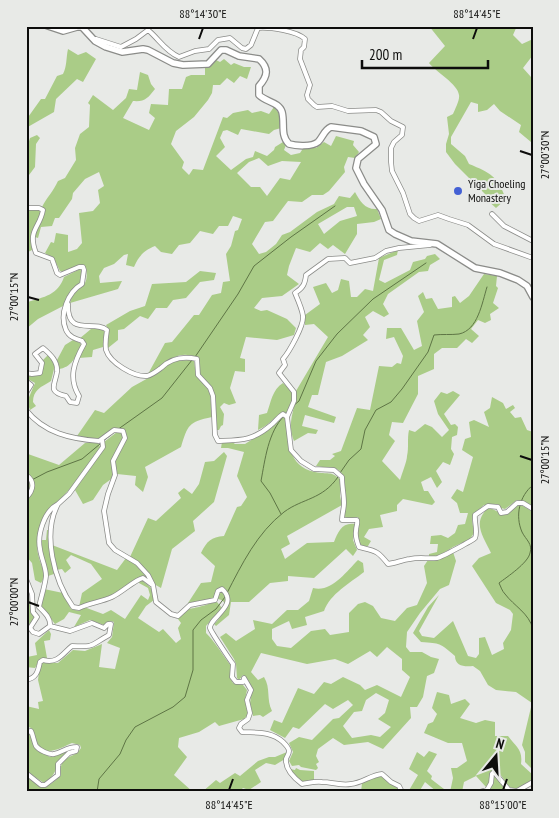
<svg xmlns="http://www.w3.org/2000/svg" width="559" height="818" font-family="'PT Sans Narrow',sans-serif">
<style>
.green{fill:#aacc87;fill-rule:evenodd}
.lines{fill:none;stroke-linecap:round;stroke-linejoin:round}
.stream{stroke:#5e7545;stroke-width:1}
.street-casing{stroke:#8b8c89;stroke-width:5.5}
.primary-casing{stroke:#8b8c89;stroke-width:8}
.street{stroke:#fff;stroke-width:4}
.primary{stroke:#fff;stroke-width:5.5}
.ticks{fill:none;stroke:#0d0d0c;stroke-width:2}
.poi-dot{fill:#4461d4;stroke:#e8eae7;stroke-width:2}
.labels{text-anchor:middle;stroke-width:4;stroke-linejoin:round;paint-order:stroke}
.poi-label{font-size:12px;fill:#0d0d0c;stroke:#e8eae7;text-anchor:start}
.neatline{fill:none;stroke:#0d0d0c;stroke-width:2}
.ticks-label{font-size:12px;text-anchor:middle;fill:#0d0d0c}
</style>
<rect width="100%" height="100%" fill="#e8eae7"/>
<path class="green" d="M429,26H517L513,35L522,44L533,39V55L523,68L531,77L533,76V151L531,142L519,132L521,125L500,111L494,104L487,110L478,112V104L471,102L451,137V144L465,156L469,164C491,173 497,176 506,199L496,208L487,200L488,197L455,164L446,152V144L449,134L447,117L453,114C455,109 460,100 459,95C458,84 436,72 429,63L445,46Z
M68,49L78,55L86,52L96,59L83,82L77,79L56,99L54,112L26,128V120L41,99H45L57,76L63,74C67,66 66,58 68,49Z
M224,59L231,65L234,63L244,67H251L247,79L240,76L234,83L227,78L220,85H213L212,93L208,100L194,117L176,131L171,144L184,162L182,168L189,175L193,169L203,170L223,117L227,118L233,113L248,110L252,113L261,111L269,114L274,107L281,116V128L274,130L269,134L241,129L238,135L227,130L223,131L220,138L225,147L216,156L231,170L246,159L253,157L255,151L267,156L274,150L275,147L283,142L286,145L284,150L291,155L300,153L304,147L314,146L316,148L324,142L331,146L336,136L354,141L353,145L359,152L355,158L348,157L344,167L345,172L329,191L323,195H312L302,202L288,201L273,221L265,222L252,244L259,254L266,252L276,244L282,235L290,232L317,212L334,204L339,196L350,198L355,192C360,201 365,210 377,209L381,219L374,222L357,224V234L345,254L333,245L328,249L320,243L310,252L296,248L289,266L287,275L299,284L282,296L262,298L254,308L261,311L267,310L287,319L296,328L294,335L277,340L246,337L240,358L245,359V372L235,371L230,388L236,403L229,405L224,403L220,407L224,414L223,425L221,426L219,430H216L214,395L199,374L198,358C175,347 166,366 148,374L165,343L172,342L194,315H199L212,295L221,293L223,282L230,281L226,254L231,246L235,231L238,230L242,219L233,216L228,226H219L213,234L200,231L190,243L179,245L172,254L161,252L155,246C143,251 139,256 134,267L126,265L128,254L124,255L114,264L104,268L99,276L100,283L122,281L118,289L70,303C75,284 90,292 86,268L80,265L63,272L60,271L54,259L45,253L51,242L54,243L56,233L68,235V252L77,249L82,243L79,213L93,211L100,203L98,190L104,186L99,172L85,179L73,193L72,199L59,218H55L52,226L41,227L38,238L35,237C36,226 43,219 44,209L42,207C47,197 53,192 58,181L65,178L76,160L75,148L80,134L89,127L90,105L88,103L93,95L113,110L126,98L129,89L137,90L140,72L148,75L151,84L155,89C148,98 145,102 133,101L123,118L149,130L155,118L149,113L151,104L168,105L169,89H182L186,77L191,75H205V68L211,65L216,60L220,62ZM259,158L268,166L282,161L301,162L290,180L280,178L267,196L260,187H251L237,173L249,162ZM347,207H354L357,216L340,221L324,234L318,224Z
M37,135L40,138L36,144L35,167L26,179V151L30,138Z
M26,209H39L42,211L32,234V250L26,253Z
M398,250L397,255L384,260L379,280L385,283L410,270L413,262L425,259L427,256L435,254L440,259L430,265L428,271L419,272L388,294L383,304L389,314L384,317L373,311L365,317L370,327L363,335L368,340L342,356L326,362L318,395H312L308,407L336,417L334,423L305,415L302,426L318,430L316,434L308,433L294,441C286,421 296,410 296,391L328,337L314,324L305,325V315L320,304L313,287L326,283L332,293L338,290L341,279L349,281L351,297H357L365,289L373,291L379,258Z
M80,269L82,272L81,285C70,288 68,295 65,305L38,319L26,329V305L28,302C44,297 58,295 64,277Z
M200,271L216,273L214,280L200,282L186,298L173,300L167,308H156L148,319L140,316L124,329L118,330V340L108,348L107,338L109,331L106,325L130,311L145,306L152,284L186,282Z
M484,274L497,276L496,286L498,288L493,303L499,308L490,314L491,320L485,323L478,320L471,329L479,336L472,343L466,339L457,348H442L434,354V369L418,376V394L403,423L392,422L389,435L395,441L382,461L400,480C402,473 407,461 407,456C409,447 407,439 409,430L415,432L425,424L432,427L442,437L449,430L438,414L434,401L441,392L447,394L453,391L460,395L444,414L451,425L455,424L458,427L457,435L452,437L451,449L454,454L450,465L443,462L436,471L442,482L437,488L431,477L421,482L424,491H428L435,502L432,505L403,499L397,505V511L380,515L383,527L369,529L364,537L371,541L368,546H361C353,536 362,527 358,517C352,518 347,520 343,515L346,504L341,472C335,466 324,468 316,466L320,460H330L335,456L332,454L341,451L357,408L370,410L379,366L392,367L397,363L401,364L403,356L394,337L386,339L387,328H401L414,350L422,346L417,321L424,312L418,296L423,292L426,299L432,298L438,309L452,307V297L455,296L460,303L469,296Z
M91,329H101L105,332L103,347L93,350L92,357L78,358L85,345L79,339Z
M73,340L80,343L81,345C76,356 72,368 58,369L59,365L57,360L65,345Z
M49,354L55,365L51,381C41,387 33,390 33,402L36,406L30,410L27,402L35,383L26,378V374L41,373L44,366L43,360Z
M189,360L194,361L196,375L210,391L212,417C188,422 188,425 181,447L145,467L148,477L143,492L135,485L136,476L117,474L114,460L124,445V430L113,429L98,439L77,436L95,410L104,413L132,387L150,377L172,361Z
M283,383L293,392V401L286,414L283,412C273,418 269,425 258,430L259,415L267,413C271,402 272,390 283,383Z
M492,397L503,403L506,409L513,405L515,408L510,412L515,418L521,417L527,430L533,432V507L524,502L517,500L505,509L501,508L498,504L484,505L474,514L472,520L474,533L470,539L453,547L440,555L429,557V554L437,552L438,544H430L431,536L441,535L448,538L455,533L458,525L465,524L468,513H460L457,503L451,498L457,489L463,492L473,457L462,450L465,439L471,437L469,422L474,420L489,427L484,412L490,408Z
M281,417L285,418C289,441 287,466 315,472C328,475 330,470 341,480L340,496L342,505L287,536L290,544L281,549L285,559L307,543L334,542C338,532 342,522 355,524L353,540L357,550L353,556L346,549L314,578L288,576V581L270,583L249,602H231L229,615L216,626L214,624C220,619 233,600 217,599C211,598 206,602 201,603C197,604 192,603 188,603L201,583L211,582L215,566L201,553C207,541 211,537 224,536L237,507L241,506L247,497L237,476L244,452L228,448H221L222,442L231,441L235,444H245L270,428Z
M117,432H122L124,438L112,460L114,477L103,485L93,500L83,504L75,490L105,447L104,442Z
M85,443H98L101,448C91,460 83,473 73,485C57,505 36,516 37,546C37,555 42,566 45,576L41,583L35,580L32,563L26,556V456L28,454L59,465Z
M224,452L227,456L214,502L193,521L195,531L172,549L161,588C147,582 142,566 130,557L148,518L156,521L181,498L178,493L184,488L192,494L199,484L205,462L214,461Z
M518,505L523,506L533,512V770L525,762V752L522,745L532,703L516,692L496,690L488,685L480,671L473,666C464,667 455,666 455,656C439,642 441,644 421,642L413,633L428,607L439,595L419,631L422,636L434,638L453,621L468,656L476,658L479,654V638L485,637L492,655L504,649L503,643L511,630L513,614L510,610L496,603L472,566L479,558L491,553C483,536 472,523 488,508C495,509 499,513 505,515Z
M47,530H51L50,545L54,574L48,576L40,546L42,540H46Z
M52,545L117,570L126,558L136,565L151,582L143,577L138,578L130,586L113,596L79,607L82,593L102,579L91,564L71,555L66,560L71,568L65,573L62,569L56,570Z
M453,552L456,561L449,585L440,589L420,613L407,632L406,647L410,652H422L431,657L439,659L434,673L427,676L423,697L417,707H410L411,718L383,749L368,742L344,745L333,738L318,749L316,756L319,762L316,764L318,768L316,770L301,767L299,765L292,766L289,761L293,752L289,743L299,737L312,740L333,719L339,718L353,705L348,700L333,709L325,704L299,729L293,727L285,738L270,730L274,720L282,723L298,688L314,694L324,682L331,684L343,677L360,685L365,690L377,685L401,697L410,677L402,670V659L387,647L377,657L370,651L348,664L335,659L307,664L261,653L251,672L258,680L264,677C271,688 266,699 272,711L263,717L260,715L253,716L250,703L252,689L243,675L239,680L237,678L236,664L234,659L220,637L226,633L236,641L255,629L253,620L272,624L287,610H298L309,601L313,588C331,593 346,572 358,560L363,563L364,572C350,583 330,594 324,611L305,617L307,625L292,629L289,621L272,629V639L277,646L291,648L311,631L325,629L330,635L349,632V613L358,604L365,602L373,606L381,618L395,621L407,608L417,605L427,583L424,566L428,560ZM376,693L389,700L385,713L378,719L391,727L380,737L371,735L352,738L343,726L354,712L362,711L366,700Z
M139,581H143L151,588L154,600L146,606L138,618L159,632L163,629L176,643L181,639L178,628L181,623L178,619C188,606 189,610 202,606C208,605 211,602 217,602L222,608L206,626V633C216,643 222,654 231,666L230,678L233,683L243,685L247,690L245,700L248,715L244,719L219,726L215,722L199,732L179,738L178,747L187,757L174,775L193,792H26V775C42,789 45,791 61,775C58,754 74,760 81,748L80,745L72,743C63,747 46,757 39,746C35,741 36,733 31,728L26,726V706L39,709L38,702L43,701L38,680L40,664L42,662L58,663L73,650L85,651L102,644L99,667L115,669L120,648L107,643L112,637L114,622L110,621L104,625L90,620L74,627L81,615L69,612L64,619L55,624L41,606L44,589L63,593L71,609L79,611L84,607L103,614L111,610L125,619L141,595L148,600L150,595L148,588L139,583Z
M26,584C31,596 28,608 35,618L26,628Z
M49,630L51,634L50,640L44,641L47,658H41L35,668L26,667L27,657L37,655L35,643Z
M437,692L449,695L451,704L465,699L470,704L460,718L476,723L485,720L495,722V736H508C516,747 523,749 521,764L533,775V779C507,796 513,788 497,771L493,770L490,773L489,784L486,787L476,776L464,782L462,792H450L453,778L451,768H457L467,761L462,743H448L424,733L428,724L433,722L437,714L432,708Z
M26,733H31L37,750L50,757L61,752L76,749C49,758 64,771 44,783L26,771Z
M429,751L437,754L427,771L432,776L431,779L444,789L441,792H437L425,782L419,792H408L418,775L409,769L417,752L424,757Z
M287,752L285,759L275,765L266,763L255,770L261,782L249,790L243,788L239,792H202L216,780L220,783L235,773L240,776L258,761L269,757H275Z
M296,768L300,770L314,771V781L302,783L295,778L290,769L295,770Z
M494,774L509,792H486L489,791L492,784Z
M375,777H382L399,789L400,792H361L362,783Z"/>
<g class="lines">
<path class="stream" d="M195,357L238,294L254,266L291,237L335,206
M293,406L299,401L316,361L337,334L373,299L426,263
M117,430L162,398L192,360
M103,441L112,434
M340,473L349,460L361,449L365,430L376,410L391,402L402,389L428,352L434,335C442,334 451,335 459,334C478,330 482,303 487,287
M26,483L47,472L82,459L100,444
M533,485C519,496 515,516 522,532C526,540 533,544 530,553C528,563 507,577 499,583C501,587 502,591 505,594C514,606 529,613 533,629
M281,514L270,493L261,481C265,460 268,432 284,416
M227,593C242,564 257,533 284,512C303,498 322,500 338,477
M97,792L99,779L120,754L126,740L135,727L173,707L185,697L193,670V630L201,620L216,609L225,597"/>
<defs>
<path id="street" d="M96,39L121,47L136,39L148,30C159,39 165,51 179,57L195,51L209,49L218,40L230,38L242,48L246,49L251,45L258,28C270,27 297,31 305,39L304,47L301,50L300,59L310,85L307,95L308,99L314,105L317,107L332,106L348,111L376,110L381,112L391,121L403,127L402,135L394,142L391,148V162L392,171L403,193L410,214L414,218L419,221L438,215L449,219L468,225L494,244L533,258
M26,208H39L43,210C40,228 27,230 36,253L52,259L57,273L60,275L79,267H83L84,270L82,284C68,292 59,314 66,330C69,337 76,339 82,341L84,344C74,362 68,378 79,396L77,403L70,402L66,396C47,392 55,385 57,372C58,361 50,354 43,348L35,354L42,363L40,373L32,374L26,373
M492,214L504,226L533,241
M430,245L399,248L386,251L375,258L350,263L345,258L328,259L306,275C305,284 303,288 295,293C298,300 302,309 303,316C304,326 289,352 283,359L285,365L279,373L294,392V401L287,417L291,450L301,461L314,469L334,470L342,477C342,486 344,495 344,503C344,509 342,514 342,520H357C358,524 356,526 356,531C355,537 357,542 359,547C375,551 377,550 388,564C396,563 402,560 410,559C419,557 428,559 437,558C442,557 473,540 475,538C478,532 474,522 475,515L488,506L498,507L501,513L507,512L517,503H523L533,509
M68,304C67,338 94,319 107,330C106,336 105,344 106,350C110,363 134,377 147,376C152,375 157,371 161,368C171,358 183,356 197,359L198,375L210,388L213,396L215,435L218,441C240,440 253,441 271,425C275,422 278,417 283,414L287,417
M26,381L31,385L26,393
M26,410C44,433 71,439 99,441L114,430L123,431L125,438L113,461L115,475L108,494L104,511L109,543L115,550L137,563L148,575L153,585L156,602L171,614L178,616L190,605L215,600L218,591L222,589C240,605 209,618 210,628C211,632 230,660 233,664L232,677L236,682H243L244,678L251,690L247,700L250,713L248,719L241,724L239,728L242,732C257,733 271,731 283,742C285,744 289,748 289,751C289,754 287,756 286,759C285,770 294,778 302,784C309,783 316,781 322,782C332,782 341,786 351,784C362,783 371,775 382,774L391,782L399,786L402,792
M26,475C35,481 34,490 26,498
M58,504L69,494L103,447L102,439
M26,579L32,594L33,612L37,617L30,628L33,632L39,634L50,626L70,631L92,623L104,628L108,624H111L109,635C89,646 96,647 72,646C62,654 58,664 43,660L40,662C38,671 37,678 26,680
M50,626C51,618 44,612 39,607C41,597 45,586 46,576C46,567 41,558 40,549C37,535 44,511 58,504C42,534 54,581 73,607L79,608C89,603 101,602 112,597C121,593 136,579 143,578L151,584
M26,732L31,731C33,735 34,742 36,746C39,750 49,755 54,754C63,752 66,747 77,747L76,751L69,753L58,764V775L45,785H41L26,773
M480,792L487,790L491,783L492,774L494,772L509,790L517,791L533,782"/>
<path id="primary" d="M48,26L63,31L77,27H82L95,41L106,47L122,52L143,49L148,50L173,63L183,65L208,64L221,50H226L239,56L259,59C269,68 268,76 259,86V95C266,102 279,102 282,112C285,124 280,135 289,144C296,146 312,147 318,142C323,137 324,130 331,127L361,131L374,137L376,144L358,159L356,168L364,184L382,210L389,230L395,234L411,241L437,244L475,268L500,273L518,280L527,286L533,297"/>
</defs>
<use href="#street" class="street-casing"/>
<use href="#primary" class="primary-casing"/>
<use href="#street" class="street"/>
<use href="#primary" class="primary"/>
</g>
<path class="ticks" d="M199,39L203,28M473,39L477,28M520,151L532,155M28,297L39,300M520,456L532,460M28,602L39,606M229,790L233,779M503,790L507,779"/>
<circle class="poi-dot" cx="458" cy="191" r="5"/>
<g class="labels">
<g class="poi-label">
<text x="468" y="188">Yiga Choeling<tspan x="468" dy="14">Monastery</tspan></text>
</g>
</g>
<rect width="559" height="818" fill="none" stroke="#e8eae7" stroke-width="55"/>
<g transform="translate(496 756) rotate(18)" stroke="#e8eae7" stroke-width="4" paint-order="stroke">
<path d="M0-4L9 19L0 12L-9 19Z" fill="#0d0d0c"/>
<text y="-8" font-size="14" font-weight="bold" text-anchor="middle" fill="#0d0d0c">N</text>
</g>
<path d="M362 60v8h126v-8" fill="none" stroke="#0d0d0c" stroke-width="2.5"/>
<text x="369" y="60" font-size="15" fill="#0d0d0c" stroke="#e8eae7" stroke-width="4" paint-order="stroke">200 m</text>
<rect x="28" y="28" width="504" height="762" class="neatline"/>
<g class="ticks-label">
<text x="203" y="18">88°14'30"E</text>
<text x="477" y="18">88°14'45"E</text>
<text transform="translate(545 155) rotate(-90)" y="4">27°00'30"N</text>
<text transform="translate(14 297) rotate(-90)" y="4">27°00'15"N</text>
<text transform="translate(545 460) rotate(-90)" y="4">27°00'15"N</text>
<text transform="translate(14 602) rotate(-90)" y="4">27°00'00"N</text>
<text x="229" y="809">88°14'45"E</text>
<text x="503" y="809">88°15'00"E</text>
</g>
</svg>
